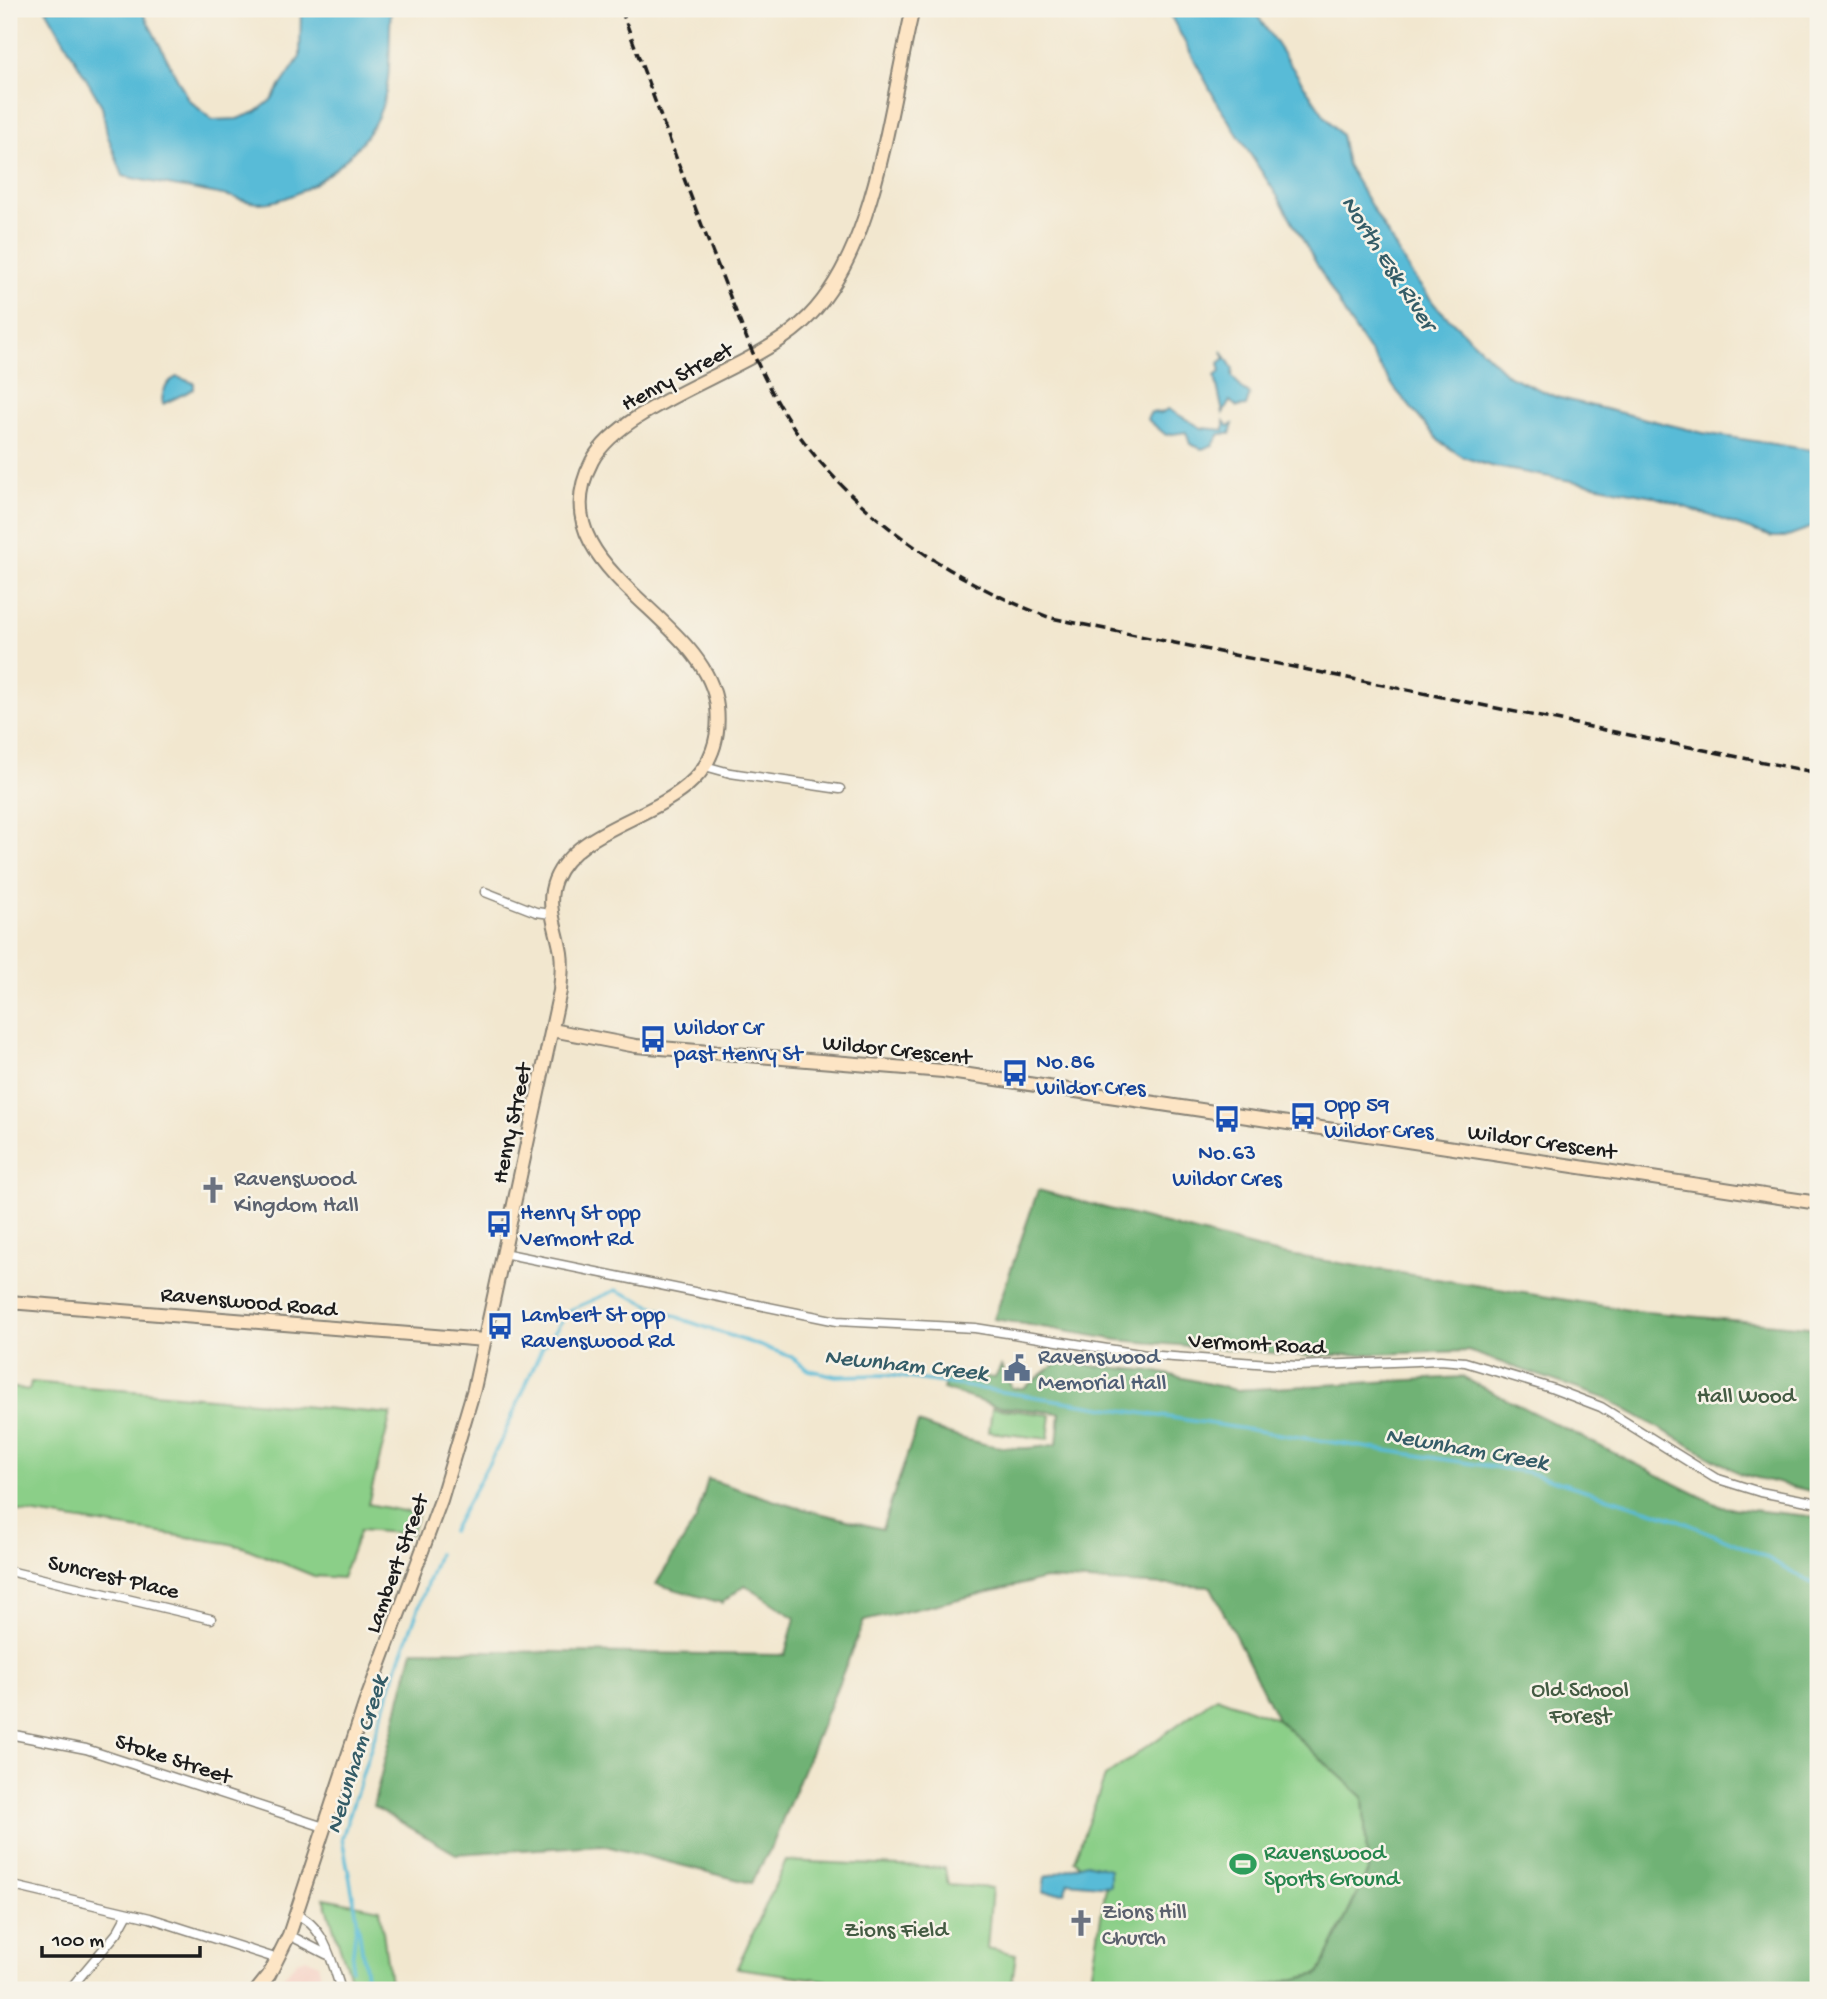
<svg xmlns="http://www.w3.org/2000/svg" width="1827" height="1999" font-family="'Gochi Hand',sans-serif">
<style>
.built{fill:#f6d1c5}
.green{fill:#8bcf88;stroke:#547652;stroke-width:2}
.forest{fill:#70b274;stroke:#466748;stroke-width:2}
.water{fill:#58bbd7;stroke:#3a6c7a;stroke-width:2}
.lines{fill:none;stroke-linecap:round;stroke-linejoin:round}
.stream{stroke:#58bbd7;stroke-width:3.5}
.street-casing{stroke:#878276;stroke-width:11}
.secondary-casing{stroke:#878276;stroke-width:16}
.street{stroke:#fff;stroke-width:8}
.secondary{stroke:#fde5c5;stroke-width:12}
.rail{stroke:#1c1c1c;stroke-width:3.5;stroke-dasharray:10 5;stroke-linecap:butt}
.labels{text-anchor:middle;stroke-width:5;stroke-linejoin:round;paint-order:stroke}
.street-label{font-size:23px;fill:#1c1c1c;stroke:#f7f3e8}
.transit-label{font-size:23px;fill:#164399;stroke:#f7f3e8;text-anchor:start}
.worship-label{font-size:23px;fill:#5b616d;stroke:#f7f3e8;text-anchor:start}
.service-label{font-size:23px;fill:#4e5e75;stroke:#f7f3e8;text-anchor:start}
.park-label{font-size:23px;fill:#435b42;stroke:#f7f3e8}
.leisure-label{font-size:23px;fill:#27864d;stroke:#f7f3e8;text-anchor:start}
.water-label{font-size:24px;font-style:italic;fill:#345c67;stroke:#f7f3e8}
</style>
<rect width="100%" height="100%" fill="#f7f3e8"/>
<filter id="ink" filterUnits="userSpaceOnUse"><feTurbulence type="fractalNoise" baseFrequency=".0143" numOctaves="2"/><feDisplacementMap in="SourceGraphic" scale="14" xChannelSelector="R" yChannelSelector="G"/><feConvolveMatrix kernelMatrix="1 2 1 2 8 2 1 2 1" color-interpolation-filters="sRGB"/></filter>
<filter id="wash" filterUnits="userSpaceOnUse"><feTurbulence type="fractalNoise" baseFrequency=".00686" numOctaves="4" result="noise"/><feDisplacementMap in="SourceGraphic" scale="28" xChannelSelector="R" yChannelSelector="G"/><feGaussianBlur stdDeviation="1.57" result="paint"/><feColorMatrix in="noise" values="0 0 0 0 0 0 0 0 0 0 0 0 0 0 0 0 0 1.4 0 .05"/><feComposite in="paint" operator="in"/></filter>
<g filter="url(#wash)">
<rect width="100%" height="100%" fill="#f2e7cf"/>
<path class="built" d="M306,1958L318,1964L325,1990H271L298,1961Z"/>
<path class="green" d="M31,1382L391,1414L368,1504L418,1514L411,1534L360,1530L342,1578L314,1576L243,1547L226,1543L9,1510V1387L29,1390Z
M992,1408L1051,1415L1048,1439L989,1432Z
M1216,1697L1277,1719L1363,1797L1368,1871L1319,1974L1244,1990H1089L1106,1886L1074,1860L1105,1777Z
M786,1861L945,1868L948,1885L992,1888L987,1948L1016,1954L1011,1990H897L737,1968Z
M324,1898L380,1909L391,1990H354Z"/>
<path class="forest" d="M1038,1190L1271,1252L1635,1311L1818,1328V1493L1741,1474L1607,1399L1468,1351L1308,1356L1118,1340L994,1319Z
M1057,1363L1153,1371L1236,1390L1462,1377L1722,1507L1818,1517V1990H1244L1319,1974L1368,1871L1363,1797L1277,1719L1211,1587L1045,1579L864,1621L772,1846L751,1883L602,1845L456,1854L373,1806L413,1650L785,1655L795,1618L745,1585L722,1603L656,1584L696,1520L708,1479L788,1505L882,1529L918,1423C962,1440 1009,1456 1057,1444L1060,1413L994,1406L943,1389L949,1373L995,1378L1001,1366L1012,1388H1024Z"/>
<path class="water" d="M46,9H141L188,99L212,120L237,119L256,112L271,100L300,57L301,9H391C388,43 393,76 381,109C366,151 305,202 259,203C249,203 238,198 228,196C193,189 157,184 123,176L107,134L102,106Z
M1167,9H1253L1324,115L1341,135L1347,165L1410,272L1435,305L1509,376L1556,397L1703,433L1818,451V525L1785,537H1772L1653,496L1490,466L1463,457L1439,441L1395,389L1349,321L1283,205L1218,104Z
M1222,351L1233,369L1232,376L1244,391L1250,394L1246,406L1237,407L1230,401L1223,413L1215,376L1221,371L1219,363L1225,358Z
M177,377L194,383V389L163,404C160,394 167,381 177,377Z
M1168,409L1202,428L1224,430V421L1228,426L1233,424L1230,434H1220L1213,445L1202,449L1190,444L1186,432L1166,435L1147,419L1151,412L1161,413Z
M1086,1863L1110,1869V1886L1068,1882L1064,1893L1043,1892L1045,1877Z"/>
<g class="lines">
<path class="stream" d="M452,1531L502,1439L542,1348L570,1310L616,1290L687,1321L790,1356L809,1370L836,1376L887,1375L944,1383L1527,1472L1674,1518L1760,1554L1818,1586
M358,1923L368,1990
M351,1969L357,1917L342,1838L397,1667L438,1554"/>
</g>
</g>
<g filter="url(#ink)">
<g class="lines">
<defs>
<path id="street" d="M705,766L730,773L840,789
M485,892L536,912L551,914
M503,1253L837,1321L975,1328L1146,1355L1297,1366L1440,1360L1465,1362L1551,1388L1601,1407L1715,1478L1760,1492L1818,1503
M9,1571L211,1619
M9,1734L86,1749L324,1827
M9,1885L150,1918L278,1959
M296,1915C324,1924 333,1965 341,1990
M289,1935L326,1954
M69,1990L117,1933L128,1913"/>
<path id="secondary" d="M552,1030L636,1046L943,1071L1818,1203
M9,1302L485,1340
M257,1990L269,1975L289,1935L365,1704L441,1500L474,1389L560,991C561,978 563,966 561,953C557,928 545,905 555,880C585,807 729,820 717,707C707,614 535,570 592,461C622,404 748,372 801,324C877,257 889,105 913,9"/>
</defs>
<use href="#street" class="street-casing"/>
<use href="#secondary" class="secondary-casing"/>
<use href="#street" class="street"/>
<use href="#secondary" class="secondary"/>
<path class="rail" d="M621,9C653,95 684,181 718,266C738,316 755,366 783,411C842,507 947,580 1051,618L1818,773"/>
</g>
</g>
<defs>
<symbol id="bus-bare" viewBox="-9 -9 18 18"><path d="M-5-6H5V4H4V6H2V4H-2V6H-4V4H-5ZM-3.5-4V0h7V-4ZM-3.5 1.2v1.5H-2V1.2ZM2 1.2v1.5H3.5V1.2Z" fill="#1a4fb4" stroke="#f7f3e8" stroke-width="2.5" paint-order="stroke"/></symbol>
<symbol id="church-bare" viewBox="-9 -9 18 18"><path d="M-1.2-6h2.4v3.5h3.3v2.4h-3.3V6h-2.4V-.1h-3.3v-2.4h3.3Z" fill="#6b7280" stroke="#f7f3e8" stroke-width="2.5" paint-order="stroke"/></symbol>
<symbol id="civic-bare" viewBox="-9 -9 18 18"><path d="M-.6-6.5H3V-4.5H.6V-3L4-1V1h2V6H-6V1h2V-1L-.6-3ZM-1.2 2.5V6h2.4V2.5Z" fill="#5c6f8a" stroke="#f7f3e8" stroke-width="2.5" paint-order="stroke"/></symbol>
<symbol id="stadium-bare" viewBox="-9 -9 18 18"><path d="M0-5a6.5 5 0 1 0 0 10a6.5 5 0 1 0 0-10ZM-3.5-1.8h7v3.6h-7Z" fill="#2e9e5b" stroke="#f7f3e8" stroke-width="2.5" paint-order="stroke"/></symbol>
</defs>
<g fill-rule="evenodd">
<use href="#bus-bare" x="634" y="1020" width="38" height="38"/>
<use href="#bus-bare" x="996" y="1054" width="38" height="38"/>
<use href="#bus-bare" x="1284" y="1097" width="38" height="38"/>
<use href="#bus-bare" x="1208" y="1100" width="38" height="38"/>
<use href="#church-bare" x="194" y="1171" width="38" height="38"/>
<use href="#bus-bare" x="480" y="1205" width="38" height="38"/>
<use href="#bus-bare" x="481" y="1307" width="38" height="38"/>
<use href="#civic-bare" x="998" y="1349" width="38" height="38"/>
<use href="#stadium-bare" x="1224" y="1845" width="38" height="38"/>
<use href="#church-bare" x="1062" y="1904" width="38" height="38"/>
</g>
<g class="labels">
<g class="street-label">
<text transform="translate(676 375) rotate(-28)" y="8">Henry Street</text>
<text transform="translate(897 1048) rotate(6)" y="8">Wildor Crescent</text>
<text transform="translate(510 1123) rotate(-78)" y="8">Henry Street</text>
<text transform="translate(1542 1140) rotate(8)" y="8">Wildor Crescent</text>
<text transform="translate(249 1300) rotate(5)" y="8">Ravenswood Road</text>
<text transform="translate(1257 1342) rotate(3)" y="8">Vermont Road</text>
<text transform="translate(395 1563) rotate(-70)" y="8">Lambert Street</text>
<text transform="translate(114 1575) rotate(13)" y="8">Suncrest Place</text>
<text transform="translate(174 1757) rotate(18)" y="8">Stoke Street</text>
</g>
<g class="transit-label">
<text x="674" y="1034">Wildor Cr<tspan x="674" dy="26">past Henry St</tspan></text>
<text x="1036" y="1068">No.86<tspan x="1036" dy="26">Wildor Cres</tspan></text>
<text x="1324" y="1111">Opp 59<tspan x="1324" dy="26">Wildor Cres</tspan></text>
<text x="1227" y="1159" text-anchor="middle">No.63<tspan x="1227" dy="26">Wildor Cres</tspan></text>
<text x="520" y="1219">Henry St opp<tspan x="520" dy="26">Vermont Rd</tspan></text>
<text x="521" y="1321">Lambert St opp<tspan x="521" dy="26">Ravenswood Rd</tspan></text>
</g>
<g class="worship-label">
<text x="234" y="1185">Ravenswood<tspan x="234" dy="26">Kingdom Hall</tspan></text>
<text x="1102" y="1918">Zions Hill<tspan x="1102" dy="26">Church</tspan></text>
</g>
<g class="service-label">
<text x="1038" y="1363">Ravenswood<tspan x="1038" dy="26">Memorial Hall</tspan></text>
</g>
<g class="park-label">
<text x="1746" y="1402">Hall Wood</text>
<text x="1580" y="1696">Old School<tspan x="1580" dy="26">Forest</tspan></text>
<text x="896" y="1936">Zions Field</text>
</g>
<g class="leisure-label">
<text x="1264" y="1859">Ravenswood<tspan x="1264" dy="26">Sports Ground</tspan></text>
</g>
<g class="water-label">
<text transform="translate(1390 262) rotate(57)" y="8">North Esk River</text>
<text transform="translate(906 1363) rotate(6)" y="8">Newnham Creek</text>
<text transform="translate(1467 1447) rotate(10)" y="8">Newnham Creek</text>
<text transform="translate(355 1754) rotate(-73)" y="8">Newnham Creek</text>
</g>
</g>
<rect width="1827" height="1999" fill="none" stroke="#f7f3e8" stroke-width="35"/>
<path d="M42 1946v10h158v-10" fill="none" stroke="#1c1c1c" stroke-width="3.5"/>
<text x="52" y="1946" font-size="21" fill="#1c1c1c" stroke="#f7f3e8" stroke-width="5" paint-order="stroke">100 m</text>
</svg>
